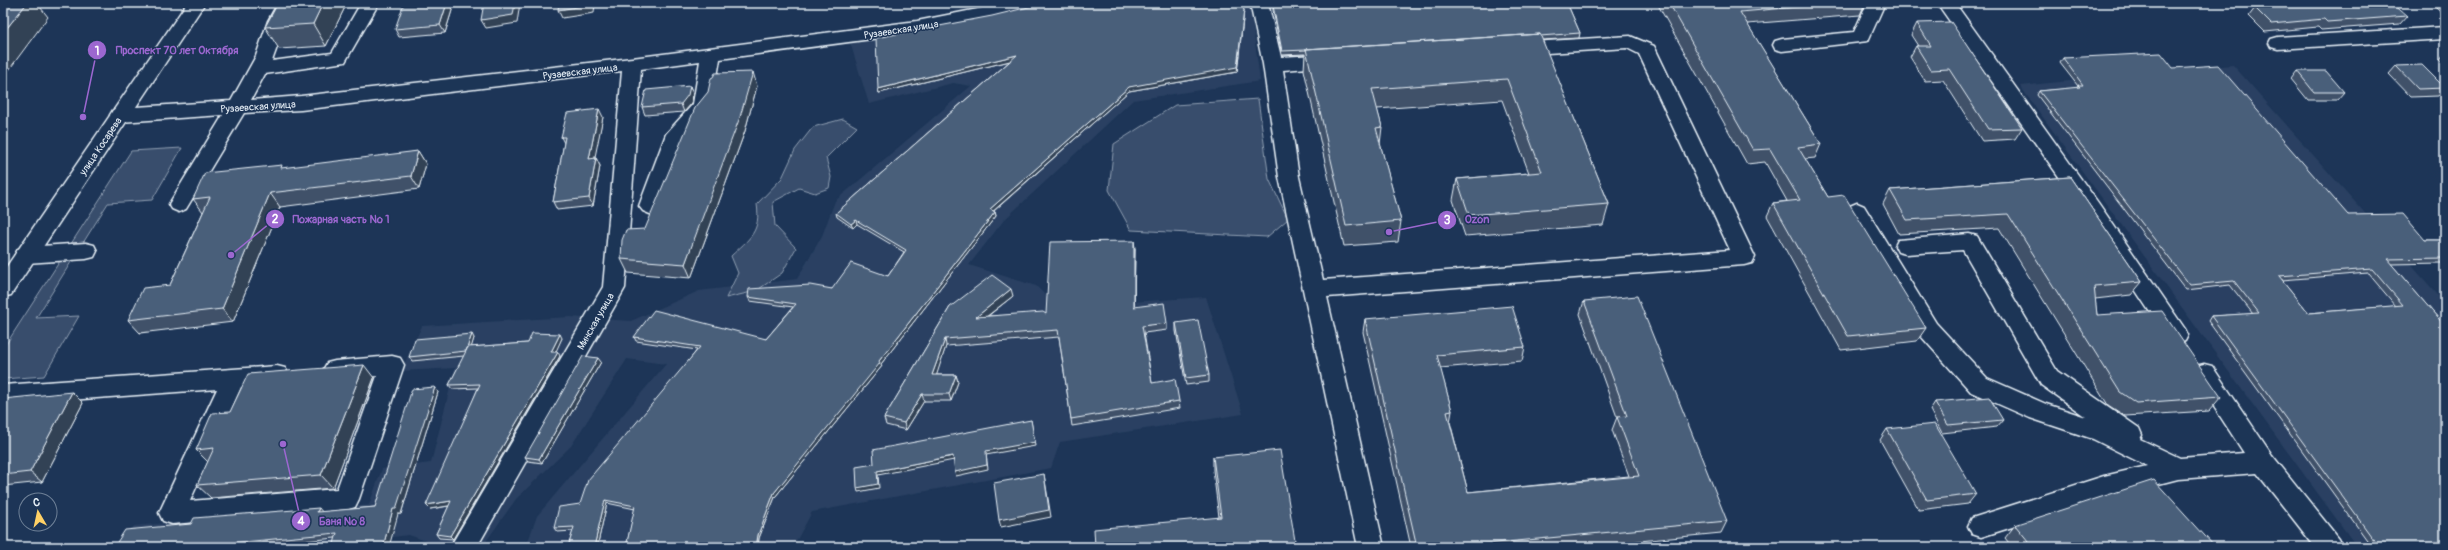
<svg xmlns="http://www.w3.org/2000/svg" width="2448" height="550" font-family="Pangolin,sans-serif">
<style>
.built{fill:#2a4162}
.green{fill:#374d6c;stroke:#909fb2}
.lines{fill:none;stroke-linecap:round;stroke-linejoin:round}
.minor-casing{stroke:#e8f1f8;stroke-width:3}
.major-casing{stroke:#e8f1f8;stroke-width:3}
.minor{fill:#1d3557;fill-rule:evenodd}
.major{fill:#1d3557;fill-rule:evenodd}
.wall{fill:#3f5169;stroke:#e8f1f8;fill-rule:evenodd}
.shaded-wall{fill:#334255;stroke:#e8f1f8}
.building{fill:#495e7a;stroke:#e8f1f8;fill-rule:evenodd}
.labels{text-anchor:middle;stroke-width:3;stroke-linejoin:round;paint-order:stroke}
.street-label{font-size:10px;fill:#e8f1f8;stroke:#1d3557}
.leader{fill:none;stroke:#9c67d0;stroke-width:1.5}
.callout-dot{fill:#9c67d0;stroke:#1d3557;stroke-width:1.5}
.mark-label{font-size:12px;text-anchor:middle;font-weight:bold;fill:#fff}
.callout-label{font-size:11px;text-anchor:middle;font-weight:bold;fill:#9c67d0;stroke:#1d3557;stroke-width:3;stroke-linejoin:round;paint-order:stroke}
</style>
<rect width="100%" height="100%" fill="#1d3557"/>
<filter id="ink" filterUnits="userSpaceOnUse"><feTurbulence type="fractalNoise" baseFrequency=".025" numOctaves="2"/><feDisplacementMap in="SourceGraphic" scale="8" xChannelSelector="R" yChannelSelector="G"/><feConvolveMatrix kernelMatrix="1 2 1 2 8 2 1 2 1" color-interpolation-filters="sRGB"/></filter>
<g filter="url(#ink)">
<path class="built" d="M1047,3H1250L1260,81L1133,100L1004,220L969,265L1036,286L1057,307L1206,297L1243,414L1060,442L1051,468L812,512L793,547H526L537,516L666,364L627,359L571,446L516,499L482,547H443L409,535L307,547H122L134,526L369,505L382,469L431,463L455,368L401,371L422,326L570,317L631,321L699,291L797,279L822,236L835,201L971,86L953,83L869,104L850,42L898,35Z
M2233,65L2445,303V547H2357L2020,86Z"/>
<path class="green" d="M1258,99L1269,179L1288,219L1267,237L1131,230L1109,190L1114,144L1175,105Z
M843,119L857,127L826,158L831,177L829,188L815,193L799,188L773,202L775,226L796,248L782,273L756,291L726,298L738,273L731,256C750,238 761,232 757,204L782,178L795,150L813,127Z
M182,148L152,200L108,203L36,318L79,316L44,376L3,379V349L131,151Z"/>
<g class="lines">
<defs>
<path id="minor" d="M278,3H297L289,14L272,61L332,53L361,3H379L345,62L265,74L251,100L301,96L632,58L917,21L1008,3H1045L1042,7L1036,9L917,33L720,59L712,106L685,137L661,206L657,211L650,214L643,211L639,206L666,134L693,104L700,61L641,69L625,288L477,547H450L603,287L622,71L301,110L244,113L186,209L179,212L172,209L169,204L223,115L120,122L113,120L110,115L113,110L120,108L231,101L256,56L268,21Z
M1250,3H1268L1281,57L1334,54L1341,56L1343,60L1341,64L1334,66L1283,70L1299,177L1323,280L1730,250L1639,54L1627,48L1516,55L1509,53L1507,49L1509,45L1516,43L1630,36L1654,46L1656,50L1755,257L1752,263L1744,265L1327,297L1384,547H1358L1279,177L1263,64Z
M1867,3H1885L1868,41L1782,51L1775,49L1773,45L1775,41L1782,39L1854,32Z
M1937,3H1955L2099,204L2185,329L2188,335L2185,341L2177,344L2169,341L2085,214Z
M2445,27V39L2278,49L2271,47L2269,43L2271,39L2278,37Z
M1857,203L1864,206L1936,323L1987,378L2046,404L2086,417L2041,385L1963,250L1906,254L1898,252L1895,246L1898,240L1969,234L1977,236L2057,371L2139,428L2142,435L2140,439L2180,458L2244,453L2192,373L2196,366L2204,364L2212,366L2272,455L2339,539L2343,547H2315L2257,473L2178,479L2104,498L1981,537L1972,534L1968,526L1972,518L2104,476L2147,466L2093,439L2030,418L1971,392L1920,335L1846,211L1850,206Z
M86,243L94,245L97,251L94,257L86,259L26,263L18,261L15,255L18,249L26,247Z
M392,356L400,358L404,365L359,499L355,507L346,510L172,524L163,521L159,513L217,389L3,405V385L277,366L285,368L289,375L285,382L277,384L241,387L190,501L337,489L377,376L335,379L327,377L323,370L327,363L335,361Z"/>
<path id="major" d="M187,3H205L11,295L3,297V272Z"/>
</defs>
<use href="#minor" class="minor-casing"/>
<use href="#major" class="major-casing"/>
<use href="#minor" class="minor"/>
<use href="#major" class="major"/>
</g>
<path class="wall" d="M278,3H347L326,46L279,49L265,27Z
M1276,3H1567L1580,33L1579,38L1542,40L1609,204L1603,225L1465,236L1453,200L1457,179L1529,173L1502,100L1377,109L1382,127L1380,144L1401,221L1398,242L1344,246L1304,70L1305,54L1282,55L1273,10V6H1276Z
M1659,3H1865L1860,15L1747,24L1821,144L1815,158L1805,159L1828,197L1926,328L1917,341L1841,350L1767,216L1773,203L1787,201L1765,162L1747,164L1658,5Z
M2430,3H2445V14H2443Z
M453,7L445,33L399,37L395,29Z
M2255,8L2407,16L2400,24L2321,30L2318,27L2265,32L2249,16Z
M1244,10L1237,72L1129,91L994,211L995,212L996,216L881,364L882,366L775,497L759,538L758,547H626L635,509L607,503L597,547H568L573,531L557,532L554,528L580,504L697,350L636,341L634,337L766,339L793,307L750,301L748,297L832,289L888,276L904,252L857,224L853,228L837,217L836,213L1010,61L879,93L878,89Z
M1917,23L2022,128L2015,139L1982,141L1943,80L1925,81L1910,57L1916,46H1918L1911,35Z
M2445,54V66L2440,60Z
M2063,58L2173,68L2348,215L2425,240H2445V266L2442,263L2391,264L2445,326V547H2372L2208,321L2211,316L2253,314L2230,285L2186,290L2037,95L2039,91L2077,88L2078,86L2060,63ZM2368,273L2396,306L2309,313L2282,280Z
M2396,66L2445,88L2438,96L2411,97L2389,74Z
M2297,71L2344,92L2337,100H2308L2291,79Z
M690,86L693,94L692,103L684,112L645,115L642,107Z
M757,86L745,131L691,278L628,273L621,259L645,229Z
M603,117L594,158H596L600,166L593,206L557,210L553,202L564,143L561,137Z
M418,151L426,164L419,189L280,207L233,322L140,333L128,320L170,285L203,212L193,199Z
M2070,177L2142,282L2131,295L2095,299L2097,315L2221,397L2209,411L2125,416L2108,405L1999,228L1899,234L1883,204L1890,190Z
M1135,248L1134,307L1167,323V330L1144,333L1152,383L1179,401L1180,408L1072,426L1059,337L946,346L936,375H956L958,382L951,401H924L906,430L886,425L884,418L950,307L1013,296L988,316L1046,314Z
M1584,301L1727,521L1721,533L1579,547H1411L1363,332L1365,319L1525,347L1522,361L1440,368L1452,411L1450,422L1468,492L1629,476L1612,430L1617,417L1580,314Z
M1176,323L1209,375V382L1186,385L1176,331Z
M474,338L471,347L528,343L562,338L555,352L560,356L453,539L439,538L436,534L449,506L430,509L478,388L452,389L449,385L464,356L412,361L409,357Z
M601,362L542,463L528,461L525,457Z
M374,378L333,488L211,498L197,485L208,462L196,450L230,412Z
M435,387L438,392L401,514H398L335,538L247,547H114L322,512L375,507Z
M3,399L83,403L42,482L3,486Z
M1935,402L2003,420L1997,427L1942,433L1930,410Z
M1887,429L1976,494L1968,504L1919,510L1880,440Z
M1213,457L1296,547L1219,517L1213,470Z
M2015,525L2215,547H2012L2005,538Z"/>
<path class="shaded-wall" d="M27,3H37L48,17L3,78V33Z
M323,3H347L326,46L313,24Z
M447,3H451L453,7L445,33L440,25Z
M515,3H520L517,23L486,28L481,20Z
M591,3H595L594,13L562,18L558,10Z
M1244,10L1237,72L1129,91L991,213L990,209L1129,87Z
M1017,55L1018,59L879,93L878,89Z
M753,72L757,86L745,131L691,278L685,264Z
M690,86L693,94L692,103L684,112L681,104Z
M599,109L603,117L593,167L589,159Z
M418,151L426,164L419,189L411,176Z
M596,158L600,166L593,206L589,198Z
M270,193L280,207L233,322L222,309Z
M995,212L996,216L881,364L882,366L775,497L759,538L758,547H756L758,535L774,493L879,361Z
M856,220L857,224L853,228L851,224Z
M1134,241L1135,248L1134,314Z
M1011,289L1013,296L977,324L976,317Z
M472,334L474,338L469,355L466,351Z
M560,334L562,338L554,356L551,352Z
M945,339L946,346L934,383L932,375Z
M558,352L560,356L453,539L450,536Z
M598,358L601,362L542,463L539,459Z
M364,365L374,378L333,488L321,475Z
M956,375L958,382L951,401L949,394Z
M435,387L438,392L401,514H398L389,547H383L393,509Z
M72,392L83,403L42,482L30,472Z
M922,394L924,401L906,430L904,423Z
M1031,420L1035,446L986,455L988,469L956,476L955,472Z
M953,456L954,460L878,475L879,488L858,492L857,488L877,471Z
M1044,474L1051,517L1001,527L999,520Z
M605,500L607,503L597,547H594Z
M451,501L454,505L430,509L426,505Z
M319,508L323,513L317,512Z"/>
<path class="building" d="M3,3H27L3,33Z
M278,3H323L313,24L265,27Z
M404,3H447L440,25L395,29Z
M484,3H515L513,15L481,20Z
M559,3H591V5L558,10Z
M1045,3H1242L1244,10L1237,67L1129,87L990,209L995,212L879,361L880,363L774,493L758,535L756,547H626L635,506L605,500L594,547H568L574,527L554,528L559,507L580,504L588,480L700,347L634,337L654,310L766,339L796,304L748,297L749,289L810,285L832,289L851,263L888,276L906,250L856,220L851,224L836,213L1017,55L878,89L876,38L992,16Z
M1277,3H1567L1580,33L1540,36V34L1306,49V50L1282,51L1273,6H1277Z
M1669,3H1844L1740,12L1821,144L1798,147L1828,197L1844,195L1926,328L1848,336L1773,203L1800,200L1770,149L1753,150Z
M2317,3H2392L2407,16L2327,22L2324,19L2271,24L2255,8Z
M1951,22L2022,128L1988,129L1949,69L1931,70L1916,46H1931L1917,23Z
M1540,34L1609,204L1469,215L1457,179L1542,172L1507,79L1372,89L1382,127L1376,128L1401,221L1346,226L1306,49Z
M2161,53L2173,68L2218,65L2348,215L2403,214L2425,240H2445V258L2387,259L2445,326V547H2379L2211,316L2259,313L2234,281L2190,285L2039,91L2080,87L2078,85H2083L2063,58ZM2372,269L2403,305L2309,313L2279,276Z
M2422,65L2445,88L2418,89L2396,66Z
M2297,71H2326L2344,92H2314Z
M753,72L740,117L685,264L621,259L622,240L626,230L645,229L695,108L708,92L711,78L713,77L715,73Z
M690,86L688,95L681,104L642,107L646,90Z
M599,109L589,159L596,158L589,198L553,202L565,137H561L567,113Z
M418,151L411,176L270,193L222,309L128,320L143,288L170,285L210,197L193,199L205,173L282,165L281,168Z
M2070,177L2142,282L2094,286L2097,315L2162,311L2221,397L2136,403L2120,392L2008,214L1907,220L1890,190Z
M1134,241V307L1164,303L1167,323L1142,326L1152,383L1175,379L1179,401L1071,419L1058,330L945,339L932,375H956L949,394H922L904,423L884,418L950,307L992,275L1011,289L976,317L1043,312L1046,314L1050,242Z
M1637,296L1727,521L1454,547H1417L1365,319L1512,306L1525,347L1437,355L1452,411L1447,412L1468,492L1639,476L1617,417L1627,416L1584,301Z
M1198,320L1209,375L1186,378L1176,323Z
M532,333L560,334L551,352H558L450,536L436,534L451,501L426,505L480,384L449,385L468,347L528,343Z
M472,334L466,351L409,357L415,339Z
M583,356L598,358L539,459L525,457Z
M364,365L321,475L197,485L214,448L196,450L212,413L230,412L248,374Z
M435,387L396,509H393L383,547H333L337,533L191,547H114L125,530L191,524L194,518L319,508L317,512L375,507L412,389Z
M72,392L30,472L3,475V399Z
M1989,397L2003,420L1948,425L1935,402Z
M1031,420L1035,442L986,451L987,465L955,472L953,456L877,471L878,484L857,488L856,467L874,464L873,450Z
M1935,424L1976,494L1927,500L1887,429Z
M1280,450L1296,547H1095L1094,529L1221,517L1213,457Z
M1044,474L1049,510L999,520L994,483Z
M2154,480L2215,547H2033L2015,525Z"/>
</g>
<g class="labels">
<g class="street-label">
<text transform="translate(901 29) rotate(-9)" y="4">Рузаевская улица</text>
<text transform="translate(580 71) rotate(-7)" y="4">Рузаевская улица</text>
<text transform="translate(258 106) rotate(-4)" y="4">Рузаевская улица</text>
<text transform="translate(100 146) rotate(-56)" y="4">улица Косарева</text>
<text transform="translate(595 321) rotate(-60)" y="4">Минская улица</text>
</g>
</g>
<path class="leader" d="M83 117L97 50M231 255L275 219M1389 232L1447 220M283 444L301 521"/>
<g class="callout-dot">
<circle cx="83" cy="117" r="4"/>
<circle cx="231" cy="255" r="4"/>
<circle cx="1389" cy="232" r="4"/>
<circle cx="283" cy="444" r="4"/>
<circle cx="97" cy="50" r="10"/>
<circle cx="275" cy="219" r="10"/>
<circle cx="1447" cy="220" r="10"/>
<circle cx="301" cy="521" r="10"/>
</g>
<g class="mark-label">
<text x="97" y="55">1</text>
<text x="275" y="223">2</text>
<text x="1447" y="224">3</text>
<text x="301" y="525">4</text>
</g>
<g class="callout-label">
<text x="177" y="54">Проспект 70 лет Октября</text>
<text x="341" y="223">Пожарная часть № 1</text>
<text x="1477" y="223">Ozon</text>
<text x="342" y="525">Баня № 8</text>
</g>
<rect width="2448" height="550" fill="none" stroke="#1d3557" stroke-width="16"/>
<rect x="8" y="8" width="2432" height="534" fill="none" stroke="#e8f1f8" stroke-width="1.5" filter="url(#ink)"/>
<g transform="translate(38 512) rotate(351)"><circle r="19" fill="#1d3557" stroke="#6e8097"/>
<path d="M0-3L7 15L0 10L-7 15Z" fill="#ffd166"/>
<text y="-6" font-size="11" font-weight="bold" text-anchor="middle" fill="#e8f1f8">С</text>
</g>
</svg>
